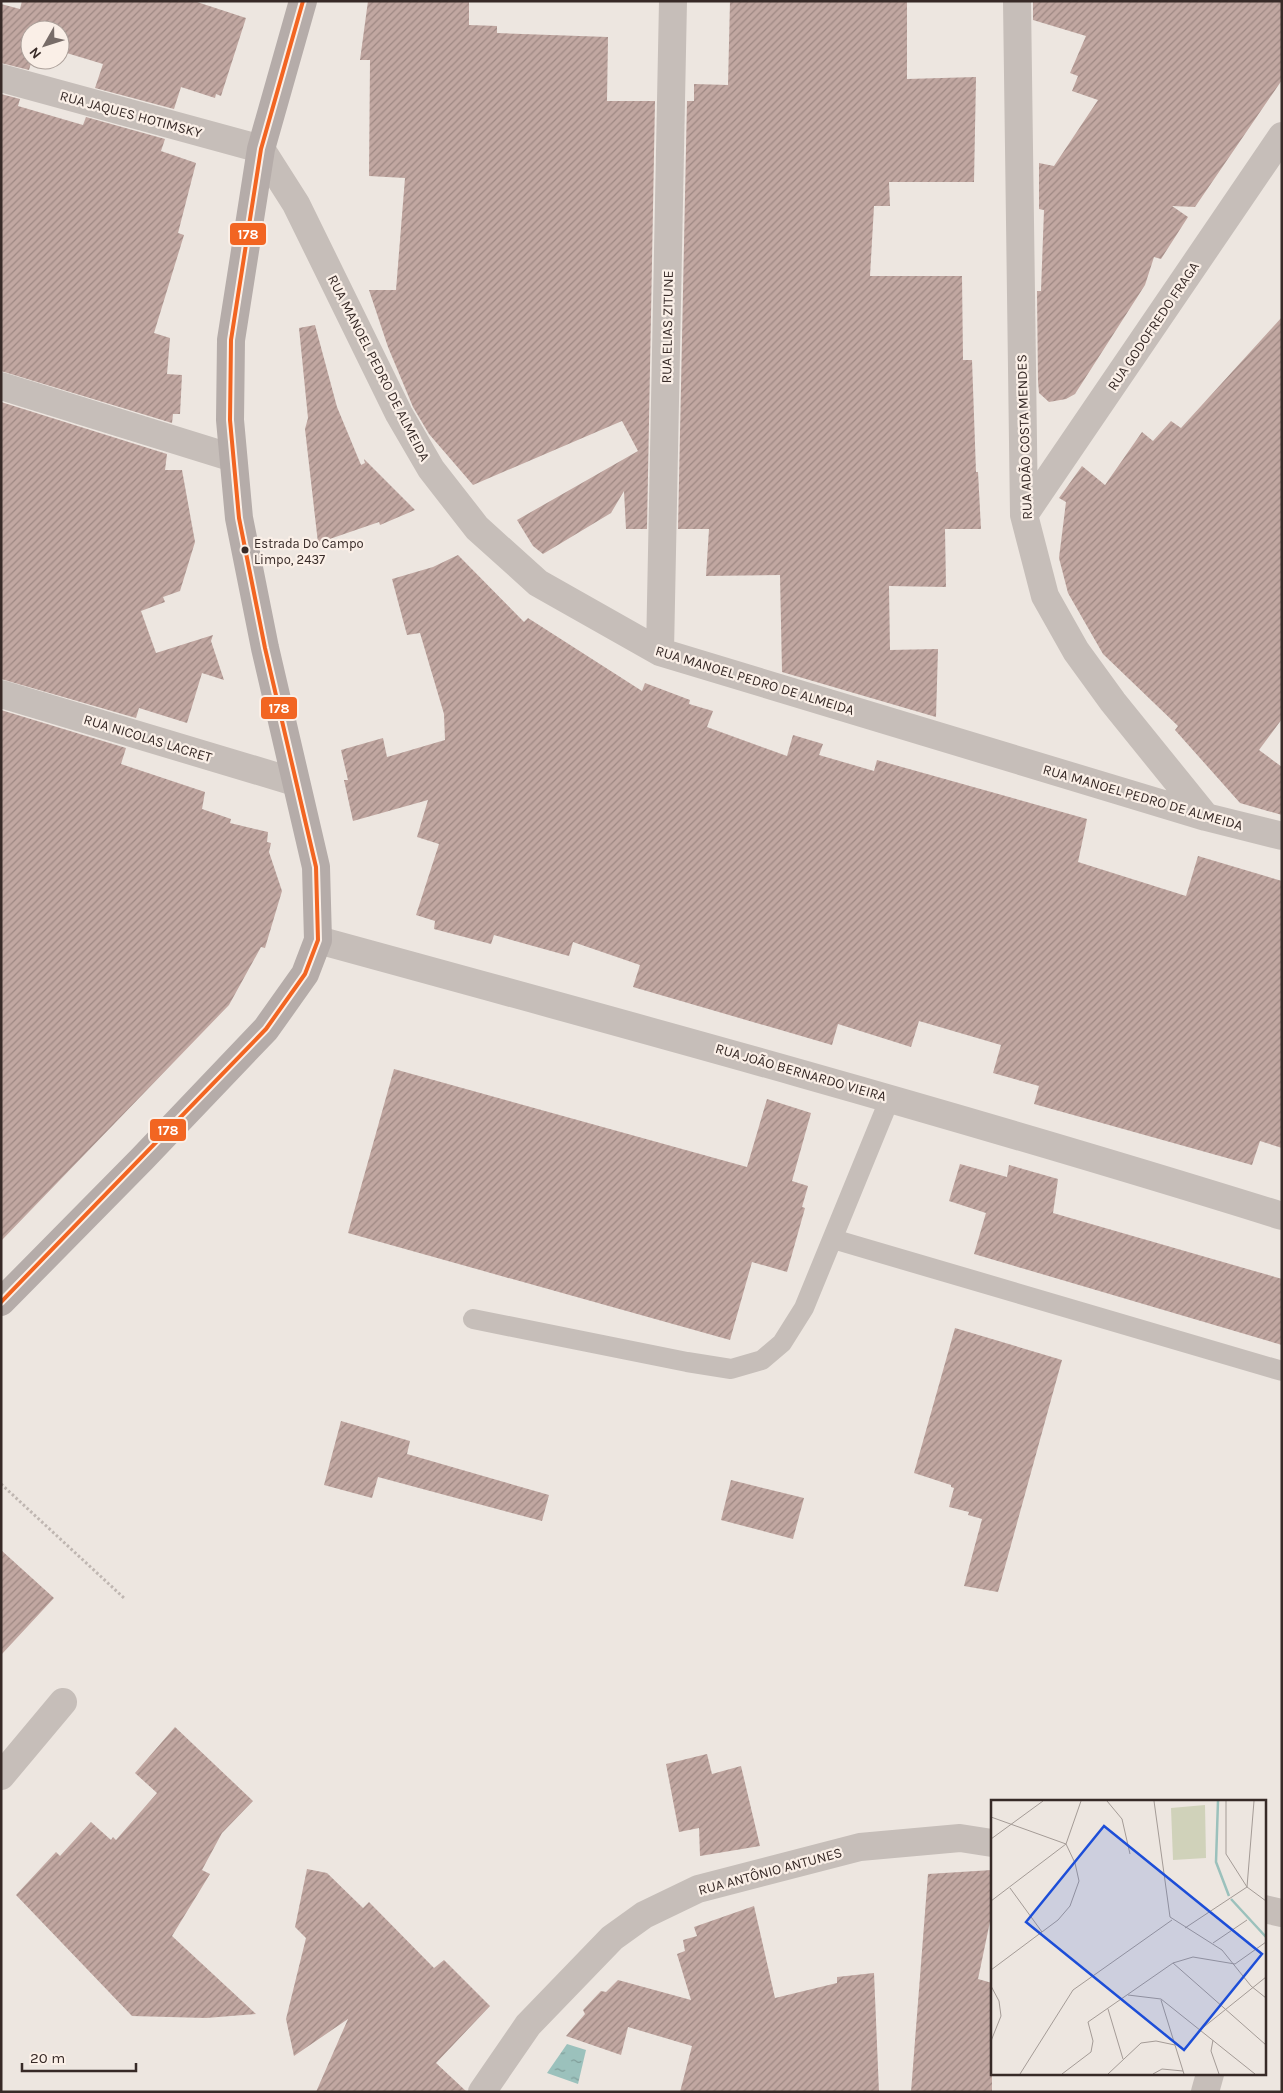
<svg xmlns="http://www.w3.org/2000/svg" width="1283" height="2093" font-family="Karla,sans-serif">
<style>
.water{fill:url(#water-ripples)}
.building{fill:url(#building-hatch)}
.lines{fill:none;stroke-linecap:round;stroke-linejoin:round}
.path{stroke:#bfb6b1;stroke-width:3;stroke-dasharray:2.5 2.5;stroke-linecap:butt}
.service{stroke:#c6beb9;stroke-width:20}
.minor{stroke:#c6beb9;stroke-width:28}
.primary{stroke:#b5aca9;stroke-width:28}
.bus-1-casing{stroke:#faefe7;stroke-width:8}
.bus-1{stroke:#f26522;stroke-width:4}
.bus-dot{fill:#372a27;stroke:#faefe7;stroke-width:2}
.labels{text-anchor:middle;stroke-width:4.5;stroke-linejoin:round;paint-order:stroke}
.bus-label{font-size:13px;fill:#372a27;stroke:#faefe7;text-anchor:start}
.street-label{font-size:14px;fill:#372a27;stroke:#faefe7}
.inset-river{fill:none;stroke:#9bc1bc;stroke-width:2.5}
.inset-road{fill:none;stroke:#a49b96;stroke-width:1}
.view{fill:#1d4ed8;fill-opacity:0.15;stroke:#1d4ed8;stroke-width:2.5}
.inset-edge{fill:none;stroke:#372a27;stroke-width:2.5}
.line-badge{stroke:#faefe7;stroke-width:2}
.badge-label{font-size:14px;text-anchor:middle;font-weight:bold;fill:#fff}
</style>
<defs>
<pattern id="water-ripples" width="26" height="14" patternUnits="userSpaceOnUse" patternTransform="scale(1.25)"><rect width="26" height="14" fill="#9bc1bc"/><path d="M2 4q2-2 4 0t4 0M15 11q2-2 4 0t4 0" fill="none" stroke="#7f9d99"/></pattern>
<pattern id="building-hatch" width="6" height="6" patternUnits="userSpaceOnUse" patternTransform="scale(1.25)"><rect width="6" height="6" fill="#c1a7a1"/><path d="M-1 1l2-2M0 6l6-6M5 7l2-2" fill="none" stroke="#9e8883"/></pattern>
</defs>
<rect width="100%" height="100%" fill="#ede6e0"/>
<path class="water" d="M567,2044L586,2050L578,2084L547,2073Z"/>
<path class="building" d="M22,1H194L246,18L221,96L216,94L215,98L181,87L174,109L95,88L103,64L60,51V30H30V60H32L29,70L1,63V4L20,9Z
M368,1H469V25L497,26V33L608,37L607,101H655L647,529H626L624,491L611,513L543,554L533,546L517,520L638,451L622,421L473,485L429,434L413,407L388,347L369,290H396L405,178L369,176L370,60H360Z
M730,1H907V79L976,77L974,182H889L890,206H874L870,276H962L963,360H972L976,472H978L981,529H945L946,587L889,586L890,650L938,649L936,717L782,672L780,575L706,576L709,529H678L687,101H694V84L728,85Z
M1033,1H1282V80L1195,207L1172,206L1188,217L1161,259L1154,257L1145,285L1075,394L1066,399L1049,402L1039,393L1038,382L1037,291H1041L1044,210L1039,209V163L1054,166L1098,100L1072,91L1078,76L1070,73L1086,36L1033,20Z
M1,94L20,99L18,106L83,125L86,117L165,139L161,151L196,163L178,233L184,235L154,333L170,338L167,374L182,375L180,414H173L172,423L1,371Z
M1282,317V719L1259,750L1282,767V815L1240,803L1175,730L1178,726L1103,654L1068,593L1059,558L1066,502L1059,498L1082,466L1105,485L1142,432L1153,441L1171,421L1181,428Z
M315,325L337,407L361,465L365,463L364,459L415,510L380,525L379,522L318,543L305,429L308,418L299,328Z
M1,402L167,454L165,470H182L195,542L180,591L163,597L165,602L141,611L156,653L213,635L211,641L224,680L202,673L187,723L139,708L136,718L1,679Z
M458,555L524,622L528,618L642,691L645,683L690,700L689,704L713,711L707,727L787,756L793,735L823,744L819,755L874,771L877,760L1087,819L1078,862L1186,896L1198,856L1282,881V1148L1260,1141L1252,1165L1034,1104L1039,1086L993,1073L1001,1045L919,1021L911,1047L838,1024L832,1045L633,987L640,965L573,942L569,956L494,935L491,944L434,929L435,921L416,915L439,844L417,837L428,800L353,821L344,780H348L341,750L383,738L387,757L445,740L444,714L420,633L407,635L392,579L433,567Z
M1,710L126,748L121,764L205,792L202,809L231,819L230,823L268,832L267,842L271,843L269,852L282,891L265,948L261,947L229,1005L1,1241Z
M394,1069L747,1167L767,1099L811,1113L792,1181L808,1186L802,1207L805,1208L787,1272L752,1262L730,1340L348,1233Z
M960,1164L1007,1177L1009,1165L1058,1179L1053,1213L1282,1279V1345L974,1254L986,1213L949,1201Z
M955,1328L1062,1360L998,1592L964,1586L982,1519L968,1515L969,1512L949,1507L954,1488L951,1487V1485L914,1473Z
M341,1421L410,1441L407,1454L549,1495L542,1521L378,1477L372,1498L324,1485Z
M731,1480L804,1498L793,1539L721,1520Z
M1,1550L54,1598L1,1655Z
M175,1727L253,1801L222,1833L202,1870L210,1874L172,1936L256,2014L206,2018L132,2016L16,1895L56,1852L60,1856L91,1822L111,1840L113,1837L116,1840L157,1793L135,1773Z
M707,1754L712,1774L741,1766L760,1846L700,1856L699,1828L679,1832L666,1764Z
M307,1869L327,1873L363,1908L369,1902L434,1968L444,1960L490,2006L436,2063L467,2092H316L348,2019L294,2056L286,2019L306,1938L295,1927Z
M992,1870V1912L978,1979L992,1983V2092H911L928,1874Z
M754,1906L775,1998L837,1983V1977L874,1973L879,2092H680L692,2046L628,2027L621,2055L566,2036L585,2014L583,2010L601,1991L606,1992L618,1980L691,2000L677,1954L685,1951L683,1940L697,1936L694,1927Z"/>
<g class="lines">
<path class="path" d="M1,1484L124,1598"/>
<path class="service" d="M833,1239L1282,1371
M473,1319L687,1362L731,1369L762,1360L782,1343L804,1308L890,1098"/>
<path class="minor" d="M1017,1L1024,515L1045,596L1076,651L1113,702L1206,817
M1,78L261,149L296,204L399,414L431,469L477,528L538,583L660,652L1206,817L1282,836
M1,386L233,458
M1024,515L1282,136
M660,652L673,1
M1,694L295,782
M318,940C640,1028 962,1116 1282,1216
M1,1776L63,1702
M1264,1909L1282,1913
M482,2092L528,2025L612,1938L644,1915L698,1889L860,1847L960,1838L992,1843
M1205,2092L1210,2074"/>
<path class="primary" d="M1,1302L142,1159L266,1029L305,974L318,940L316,867L265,648L239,518L230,420L231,340L261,149L303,1"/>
<defs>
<path id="bus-1" d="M1,1302L266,1029L305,974L318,940L316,867L265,648L239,518L230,420L231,340L261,149L303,1"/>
</defs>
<use href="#bus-1" class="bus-1-casing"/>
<use href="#bus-1" class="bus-1"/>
</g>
<circle class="bus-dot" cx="245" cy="550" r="4.5"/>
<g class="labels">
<g class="bus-label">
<text x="254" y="548">Estrada Do Campo<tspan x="254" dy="16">Limpo, 2437</tspan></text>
</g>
<g class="street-label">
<text transform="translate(131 114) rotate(15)" y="5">RUA JAQUES HOTIMSKY</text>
<text transform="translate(1153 326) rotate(-56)" y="5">RUA GODOFREDO FRAGA</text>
<text transform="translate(667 327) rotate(-89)" y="5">RUA ELIAS ZITUNE</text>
<text transform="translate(379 368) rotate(63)" y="5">RUA MANOEL PEDRO DE ALMEIDA</text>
<text transform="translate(1024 437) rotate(-92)" y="5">RUA ADÃO COSTA MENDES</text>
<text transform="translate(755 680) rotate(17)" y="5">RUA MANOEL PEDRO DE ALMEIDA</text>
<text transform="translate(148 738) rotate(17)" y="5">RUA NICOLAS LACRET</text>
<text transform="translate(1143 797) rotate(16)" y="5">RUA MANOEL PEDRO DE ALMEIDA</text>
<text transform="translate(801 1072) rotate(16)" y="5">RUA JOÃO BERNARDO VIEIRA</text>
<text transform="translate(770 1871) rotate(-15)" y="5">RUA ANTÔNIO ANTUNES</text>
</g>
</g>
<g transform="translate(991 1800)">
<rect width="275" height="275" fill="#ede6e0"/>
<path d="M214,5L215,58L182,60L180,8Z" fill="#d0d2ba"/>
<path class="inset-river" d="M227,1L225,62L238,96M240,99L275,137"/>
<path class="inset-road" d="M116,1L131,19L139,54M163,1L179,117L231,150L260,186L275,198M235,1V54L256,87L275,101M0,17L75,44M0,39L52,1M256,87L263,1M19,88L51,132M0,101L75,44L90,1M194,128L256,87M222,143L256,120M182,163L275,245M0,170L67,120L79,106L88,81L84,63L75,44M0,186L8,201L10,216L0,241M137,195L170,199L264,274M170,200L193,274M117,209L132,259M209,230L275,177M222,240L220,251L228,274M29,274L82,190L181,120M71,274L100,252L102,241L97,222L182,163L202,157L244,164L275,142M117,274L150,243L165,241L184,245M162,274L171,269L192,271"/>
<path class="view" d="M113,26L271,154L193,250L35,122Z"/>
<rect width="275" height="275" class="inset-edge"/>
</g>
<g class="line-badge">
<rect x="229" y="222" width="38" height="24" rx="5" fill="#f26522"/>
<rect x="260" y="696" width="38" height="24" rx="5" fill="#f26522"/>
<rect x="149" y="1118" width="38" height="24" rx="5" fill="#f26522"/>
</g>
<g class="badge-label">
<text x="248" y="239">178</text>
<text x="279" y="713">178</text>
<text x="168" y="1135">178</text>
</g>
<rect width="1283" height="2093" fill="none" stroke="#372a27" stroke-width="5"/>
<g transform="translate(45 45) rotate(231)"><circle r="24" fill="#faefe7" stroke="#aca09a"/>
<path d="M0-4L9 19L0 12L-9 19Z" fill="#776c68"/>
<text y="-8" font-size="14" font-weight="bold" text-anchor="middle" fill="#372a27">N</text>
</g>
<path d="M22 2063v8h114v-8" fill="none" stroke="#372a27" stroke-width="2.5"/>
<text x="30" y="2063" font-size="15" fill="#372a27" stroke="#faefe7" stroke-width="4" paint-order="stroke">20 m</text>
</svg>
